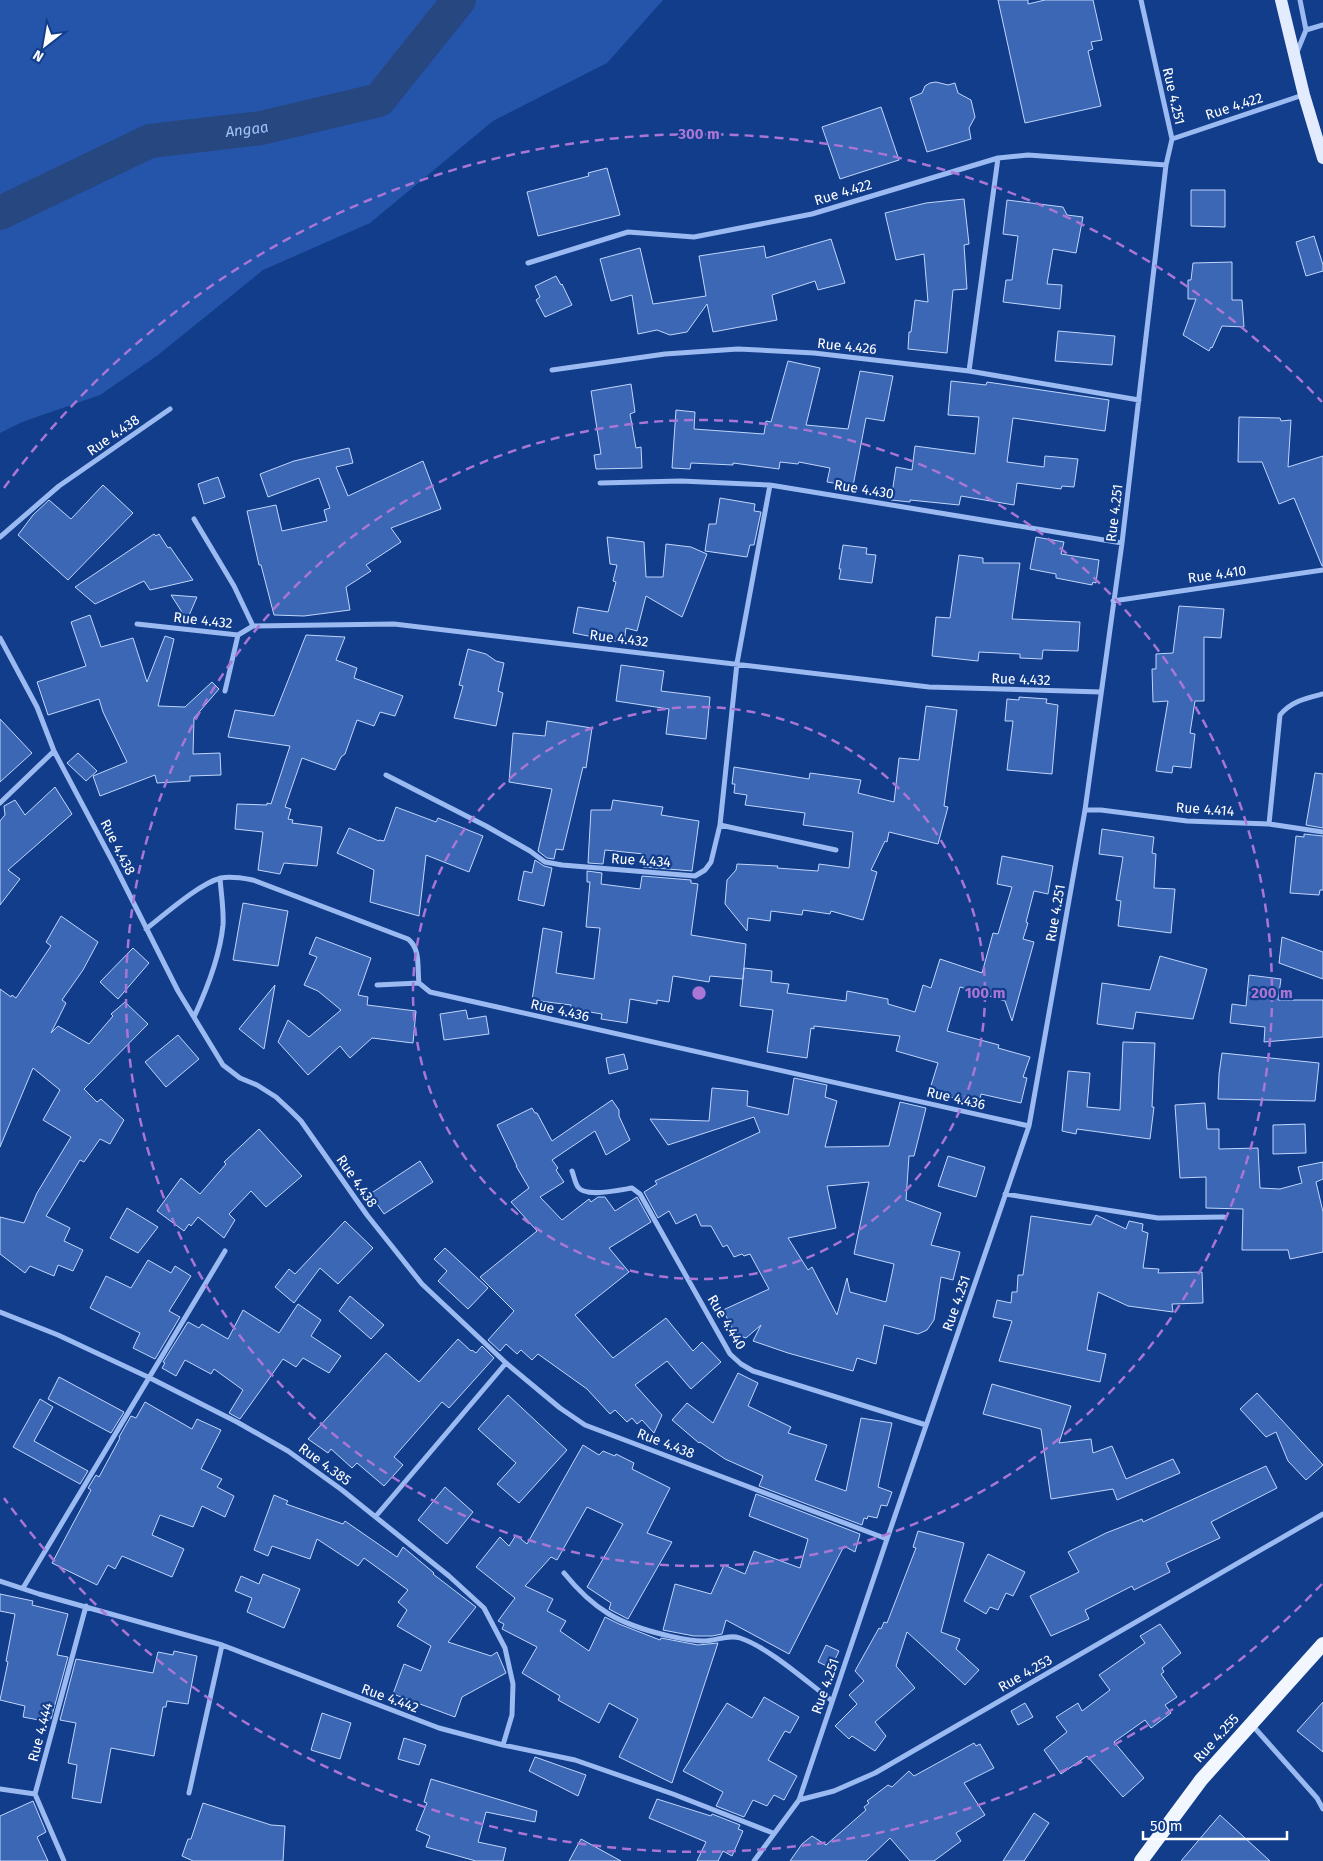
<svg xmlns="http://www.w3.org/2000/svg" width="1323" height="1861" font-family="'Fira Sans',sans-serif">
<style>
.green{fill:#2455aa}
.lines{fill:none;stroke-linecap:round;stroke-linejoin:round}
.river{stroke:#274781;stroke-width:34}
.building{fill:#3b67b5;stroke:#c0d6fc;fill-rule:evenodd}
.minor{stroke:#9abaf1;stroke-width:5}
.primary{stroke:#e3ecff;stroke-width:12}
.trunk{stroke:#f1f6ff;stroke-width:14}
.ring{fill:none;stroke:#a976d5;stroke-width:2.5;stroke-dasharray:9 6}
.labels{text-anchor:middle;stroke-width:4.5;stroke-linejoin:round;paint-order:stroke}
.street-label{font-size:14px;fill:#fff;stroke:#123d8b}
.water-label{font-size:15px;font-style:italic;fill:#a5c4f8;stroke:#123d8b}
.centre{fill:#a976d5;stroke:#123d8b;stroke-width:2.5}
.ring-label{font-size:15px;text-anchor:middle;font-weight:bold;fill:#a976d5;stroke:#123d8b;stroke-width:4.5;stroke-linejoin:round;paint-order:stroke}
</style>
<rect width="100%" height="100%" fill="#123d8b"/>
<path class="green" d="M0,0H663L607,63L493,121L370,223L263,270L158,355L100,395L22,422L0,433Z"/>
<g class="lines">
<path class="river" id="s1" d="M0,213L150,141L261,128L379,100L459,0"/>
</g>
<path class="building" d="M998,0H1028V4L1045,0H1093L1102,40L1091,42L1093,49L1088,51L1101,106L1025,123Z
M936,82L948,85L955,83L958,93L971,100L975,117L969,128L971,139L927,152L910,98L922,93L925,86L930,83Z
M881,107L899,160L840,179L822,127Z
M607,168L620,215L538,236L527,192L589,176L588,173Z
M1191,190H1225V227L1191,226Z
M964,199L969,244L964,245L967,289L953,290L947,353L908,349L909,332H911L915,300L928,302L924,254L896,260L885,213L926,203Z
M1007,200L1063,207L1067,215L1083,217L1076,253L1053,249L1047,284L1062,285L1060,309L1003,302L1006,280H1012L1018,236L1003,234Z
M1314,236L1323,265V271L1306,276L1296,242Z
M831,239L845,283L818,290L815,281L772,295L777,320L713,332L707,304L687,332L670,335L657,330L638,334L632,295L611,301L600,259L640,248L653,304L706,296L699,256L764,246L766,258Z
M1232,262V300H1242L1244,327L1222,326L1212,348L1211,347L1209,351L1183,335L1196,299H1188V280H1191L1193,263Z
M556,276L561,285L562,284L572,305L545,317L536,300L540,297L535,286Z
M1058,331L1115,336L1112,365L1055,361Z
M788,361L820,368L806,425L848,429L860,371L893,376L884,421L866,418L853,486L827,482L830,468L799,462L798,464L780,462L779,469L733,463V465L691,463L690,469L672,468L676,410L695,412L694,429L764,434L766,421L771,422Z
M951,381L986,385L987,382L1109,400L1105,431L1013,418L1007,462L1044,467L1045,456L1078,459L1074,487L1062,486L1061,489L1017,483L1014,505L961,496L959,505L910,500V502L891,500L896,467L912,470L915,446L975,454L979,417L948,415Z
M631,384L635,412L630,414L636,448L641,447L642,468L596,469L594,455L601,454L591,391Z
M1239,417L1280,418L1281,421L1291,420L1288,467L1323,456V566H1322L1294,498L1279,504L1262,462H1238Z
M349,448L353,463L336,467L348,496L423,461L441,509L391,528L401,542L366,565L371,571L346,587L350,610L304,616L274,615L261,565H259L247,511L276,505L282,531L327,521L324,510L330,508L319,478L268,497L260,474L294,461Z
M218,477L225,497L204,504L198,484Z
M103,485L133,513L68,580L18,535L33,515L49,500L71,519Z
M720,498L755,504L754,511L761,512L754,545H750L747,557L705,551L709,524H716Z
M154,534L156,536L159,534L168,548L170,547L193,580L150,590L144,581L95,604L75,587Z
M607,537L644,542L646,577H663L666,544L691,547L707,554L682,617L646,596L637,631L626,628L624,643L573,633L578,607L608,612L616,582L613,581L617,565L610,564Z
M1036,537L1064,542L1061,554L1099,560L1096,583L1093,582L1092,585L1056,578V574L1030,569Z
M843,545L867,548L866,554L876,555L872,583L839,579L841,569H839Z
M959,555L983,558V563H1020L1012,619L1080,622L1078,651L1043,650L1042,659L1020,658V654L979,652L978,661L932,656L936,617L950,618Z
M171,595L197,597L187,620Z
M1179,606L1224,609L1221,638L1204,637V701H1195L1190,733L1195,734L1191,768L1173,766L1172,773L1156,771L1168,701L1153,702L1152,669H1156V654L1173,653Z
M90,615L101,647L133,638L147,682L165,636L174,639L158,706L185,707L212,682L219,689L194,718L193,754L220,753L221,775L190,776V781L157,783L155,775L100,796L93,776L127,762L103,712L99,699L48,715L37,682L86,666L71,622Z
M306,635L345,637L336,660L357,668L354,678L403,696L395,716L380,712L374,726L357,720L345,754L341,757L335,770L302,758L285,807L291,809L288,819L293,820L292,823L322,827L317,866L284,863L280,874L258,870L263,832L235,829L237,804L267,805V803L271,804L290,746L228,737L235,710L274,716Z
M468,649L486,654L496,661L504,663L498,691L503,693L496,726L454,718L463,686L459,685Z
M621,665L664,671L661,691L710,697L706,739L666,734L669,709L616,701Z
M1019,697L1047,699L1046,703L1058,705L1052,774L1007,770L1013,721H1005L1007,699L1019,700Z
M926,706L957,710L944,806L948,807L938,844L889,832L887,842L885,841L871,870L877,872L863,920L831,911L830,914L803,910L802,915L771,911L770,921L748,918L747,931L725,904L727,880L736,870L737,864L778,866L777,868L818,871L819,864L849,868L853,832L803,825L805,813L745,805L747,795L734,793L735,784H732L734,767L809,779L810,773L861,780L858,793L894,802L899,758L919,760Z
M0,719L32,753L0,782Z
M547,721L592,728L586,768L583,767L563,850L556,849L554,859L547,858L538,851L552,789L509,782L513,733L545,736Z
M78,753L97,771L86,781L67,763Z
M1315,773L1323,774V828L1306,825Z
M55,787L72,814L8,870L20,879L0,905V821L5,815L4,806L15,800L25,815Z
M613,800L663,807L661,815L699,821L692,871L643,867L644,854L605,850L603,864L588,863L591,810H611Z
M396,807L436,822L438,818L483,836L469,872L426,855L419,916L370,902L374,870L337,853L349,828L379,841V840L384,841Z
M1102,829L1154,837L1152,853L1156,854L1154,888L1175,889L1171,933L1118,926L1121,901L1116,900L1123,857L1099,854Z
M1304,834L1323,836V890H1320L1319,895L1290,893L1296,836L1304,837Z
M1002,856L1053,866L1048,894L1034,891L1026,922L1028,923L1023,939L1034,942L1012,1021L1005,1001L960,987L947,1031L999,1045L998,1048L1030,1057L1023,1077L1027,1078L1021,1103L981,1094L979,1104L929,1092L938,1063L896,1051L900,1036L814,1026V1029L811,1028L807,1058L767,1052L773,1010L740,1006L744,968L772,971L771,982L789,984L787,993L846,1001L847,991L888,999V1004L915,1012L923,985L931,988L940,959L982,973L993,933L998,934L1012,887L997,884Z
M535,860L544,866L552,868L544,906L518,900L524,871L532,873Z
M587,871L602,873L601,884L640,889L642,876L691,880V883L698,884L691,935L746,944L743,979L710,976L709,982L673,976L669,1002L657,1000V1004L630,999L627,1023L601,1019L602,1014L571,1009V1005L532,1000L543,928L562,932L556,973L594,979L600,928L586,927L590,882H587Z
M243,903L288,911L278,966L233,960Z
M61,916L98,942L83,970L62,1000L66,1003L51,1033L58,1026L89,1044L113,1016L111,1014L125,1002L148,1024L84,1089L97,1102L101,1099L124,1120L110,1144L100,1139L84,1162L80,1160L46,1216L70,1228L64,1241L83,1250L73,1271L58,1265L54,1276L30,1266L25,1273L0,1254V1217L24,1223L37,1193L71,1137L43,1120L60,1090L33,1068L0,1147V989L11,997L12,995L16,998L51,946L46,942Z
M316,937L371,958L358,995L368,997L367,1005L416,1011L413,1043L372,1038L350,1058L340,1046L308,1075L278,1042L288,1020L309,1037L341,1010L318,991L304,985L317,957L309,954Z
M1282,937L1323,952V979L1279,963Z
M133,948L149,963L118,999L100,982Z
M1160,956L1207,969L1193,1019L1136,1012L1133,1029L1097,1024L1102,983L1150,990Z
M1249,975L1281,979L1278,1000H1323V1037L1264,1042L1265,1027L1230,1023L1232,1004L1246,1006Z
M275,985L264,1049L239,1029Z
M466,1010L468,1019L486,1016L489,1034L444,1040L440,1014Z
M178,1035L199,1059L166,1087L145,1062Z
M1123,1042L1155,1043L1152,1107H1154L1150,1139L1077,1129L1076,1134L1062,1131L1068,1071L1090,1073L1087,1107L1120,1110Z
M1222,1053L1319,1063L1315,1101L1218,1099L1219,1074Z
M624,1054L628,1069L609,1074L606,1058Z
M794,1078L827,1085L825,1097L837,1101L825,1147L889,1146L900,1102L926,1108L914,1156H909L906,1200L941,1213L931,1245L960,1252L953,1280L941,1277L934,1320L927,1330L918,1334L884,1325L876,1364L857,1358L853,1371L788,1353L753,1341L761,1325L746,1338L735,1334L723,1310L769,1289L750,1254L744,1256L742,1254L734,1257L727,1245L723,1247L711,1226H701L696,1214L676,1224L669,1211L658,1218L644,1192L657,1184L655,1181L760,1132L754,1117L668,1145L650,1119L709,1121L712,1088L748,1091L747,1106L788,1115ZM869,1182L854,1254L894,1264L886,1302L850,1292L847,1278L837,1315L812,1267L808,1270L788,1238L836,1228L827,1186Z
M612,1100L619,1110V1116L630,1140L606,1155L595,1131L552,1160L558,1168L556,1170L564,1182L540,1197L562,1220L589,1199L591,1202L598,1197H605L615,1211L637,1197L651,1222L609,1248L629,1272L575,1315L613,1358L666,1318L693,1351L702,1342L721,1362L691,1389L667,1361L635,1385L662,1415L654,1433L642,1420L637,1424L632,1418L627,1422L615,1410L610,1414L587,1389L538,1354L532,1360L521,1350L517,1354L506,1344L500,1351L488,1340L514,1311L480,1277L537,1231L511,1202L529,1188L516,1166H517L497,1125L532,1108L535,1113H537L552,1141Z
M1205,1103L1207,1129H1219V1149L1258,1148L1260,1188L1280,1189L1302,1183L1298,1167L1323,1162V1179L1316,1182L1323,1212V1252L1290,1259L1288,1250H1242L1243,1209L1206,1208V1177L1180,1178L1175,1105Z
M1305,1124L1306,1153L1273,1154V1125Z
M259,1129L302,1176L266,1207L251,1191L229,1214L235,1220L224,1238L198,1217L191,1226L189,1224L184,1231L157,1211L181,1178L200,1194L226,1164L224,1162Z
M948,1156L985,1167L976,1197L938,1186Z
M420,1161L433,1182L384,1214L370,1194Z
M127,1208L158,1227L138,1253L110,1238Z
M1096,1215L1126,1229L1129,1221L1143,1224L1142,1231L1148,1233L1143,1268L1159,1269L1158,1273L1202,1272L1203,1303L1172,1304L1173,1312L1128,1306L1098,1292L1087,1350L1106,1354L1100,1382L999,1361L1012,1321L993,1317L997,1300L1011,1303L1012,1292H1017L1018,1275H1023L1031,1216L1091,1225Z
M345,1221L373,1248L338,1284L320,1268L294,1303L275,1287L289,1269L295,1274Z
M445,1248L488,1288L468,1309L438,1281L447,1271L434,1259Z
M148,1260L171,1273L175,1266L191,1276L169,1311L180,1317L155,1359L133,1348L140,1333L90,1308L106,1276L131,1288Z
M350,1296L384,1325L371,1339L339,1311Z
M298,1304L321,1320L311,1336L341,1356L329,1373L303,1358L296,1367L283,1359L240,1419L229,1413L243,1390L214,1369L211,1374L185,1360L176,1376L162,1368L165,1363L163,1362L188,1322L199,1328L202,1324L228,1339L243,1310L279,1333Z
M458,1339L471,1351L472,1350L476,1353L482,1346L494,1358L449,1408L442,1402L394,1457L403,1465L384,1486L357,1463L352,1468L331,1449L328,1453L308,1439L386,1353L419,1382Z
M738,1373L758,1383L748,1406L791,1427L788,1433L827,1445L815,1480L846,1491L861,1418L892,1423L878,1487L892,1492L887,1506L881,1505L877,1518L868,1516L867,1519L864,1518L862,1525L759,1486L763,1476L725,1459L700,1442L699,1443L672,1420L687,1403L713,1423Z
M59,1377L124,1412L111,1433L48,1399Z
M992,1384L1071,1406L1059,1443L1091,1439L1093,1453L1112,1446L1126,1479L1173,1459L1180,1473L1117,1500L1113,1489L1051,1499L1041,1429L983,1414Z
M1257,1393L1323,1465L1306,1480L1288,1461L1276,1432L1266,1437L1240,1409Z
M508,1395L567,1450L519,1503L497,1484L516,1463L478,1429Z
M40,1399L53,1407L34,1441L88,1471L80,1484L13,1447Z
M145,1402L192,1429L197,1419L221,1430L201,1469L222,1479L217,1487L234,1496L225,1517L202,1506L193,1527L160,1515L152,1535L184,1549L172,1577L122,1556L115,1569L108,1565L97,1585L52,1563L91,1490L88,1488L96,1475L99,1477L120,1438L119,1437L131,1416L136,1418Z
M583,1445L599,1455L603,1451L615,1456L616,1454L634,1463L632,1469L670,1488L647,1533L672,1542L628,1619L609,1609L611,1603L587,1587L623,1524L587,1507L557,1560L551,1557L525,1586L553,1599L547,1611L566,1621L560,1631L589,1651L605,1617L619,1624L660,1640L661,1638L698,1645L718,1643L672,1783L619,1757L638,1719L609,1703L599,1723L558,1700L560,1696L522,1673L537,1647L502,1629L504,1624L498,1621L515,1598L476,1567L500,1537L509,1546L516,1535L527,1544Z
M1266,1466L1277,1488L1211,1522L1220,1538L1166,1563L1170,1572L1134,1590L1132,1586L1085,1610L1089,1619L1051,1636L1030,1596L1079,1572L1068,1552L1106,1533L1142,1519L1143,1522Z
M445,1487L473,1512L447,1544L418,1520Z
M756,1494L860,1534L855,1552L844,1546L789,1654L726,1620L722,1634L712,1636H694L663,1630L675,1584L711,1594L724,1565L745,1574L754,1551L800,1568L808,1539L749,1516Z
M274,1495L288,1501L286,1504L343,1524L345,1521L397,1557L403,1547L434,1573L433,1574L476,1607L448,1642L491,1656L497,1652L506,1673L462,1697L455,1717L393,1694L404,1664L421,1671L431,1646L397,1626L407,1610L398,1602L408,1590L364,1558L358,1566L317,1539L310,1559L272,1546L268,1556L254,1550Z
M918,1531L964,1543L941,1632L960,1639L956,1649L979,1670L965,1685L907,1632L896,1666L915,1688L875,1722L886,1736L875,1751L852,1736L849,1739L835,1726L857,1704L849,1695L864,1681L855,1671L879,1628L881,1629L884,1622L887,1623L916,1548L913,1547Z
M988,1554L1025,1572L1013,1596L1006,1593L998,1610L990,1607L986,1614L964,1601Z
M263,1574L300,1589L284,1628L247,1612L252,1598L235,1591L241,1576L259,1584Z
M0,1594L33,1601L32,1605L68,1614L57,1655L68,1657L51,1719L44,1718V1721L23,1717L25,1706L0,1700L8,1662L6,1661L15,1614L0,1611Z
M1160,1624L1181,1653L1162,1668L1164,1672L1161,1674L1177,1697L1165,1705L1171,1713L1151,1728L1145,1720L1114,1742L1144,1778L1123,1797L1087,1756L1061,1774L1044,1750L1067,1732L1056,1717L1078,1703L1082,1711L1110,1690L1099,1675L1145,1643L1140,1636Z
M826,1645L839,1651L831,1668L818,1662Z
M174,1651L197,1656L188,1704L167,1701L166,1707H163L154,1756L111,1748L101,1803L72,1798L77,1765L68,1763L76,1723L60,1720L76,1659L153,1673L158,1652L173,1655Z
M764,1697L799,1717L790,1733L785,1731L768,1760L797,1776L784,1800L774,1795L767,1806L753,1800L744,1817L716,1806L723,1792L683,1771L727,1703L752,1718Z
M1323,1702V1752L1297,1731Z
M1025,1703L1033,1717L1018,1725L1011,1711Z
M322,1713L351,1723L340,1759L311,1750Z
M404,1738L426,1745L419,1765L398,1759Z
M974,1743L976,1746L980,1744L994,1768L964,1783L985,1815L956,1833L961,1841L934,1861H910L890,1838L866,1861H790L802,1844L812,1836L826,1845L866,1810L864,1807L869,1803L867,1801L888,1785L892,1787L909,1771L914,1776Z
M535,1757L586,1775L578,1796L529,1771Z
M431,1779L537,1811L535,1822L486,1812L478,1842L506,1848L503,1861H476L426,1847L430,1836L416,1830L427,1803L424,1802Z
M657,1799L711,1816L712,1814L740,1825L738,1829L743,1831L732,1856L723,1851L718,1861H697L706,1842L649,1818Z
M33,1801L46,1832L37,1837L48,1861H0V1816Z
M203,1803L271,1825L285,1826L283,1861H193L182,1856L188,1839H191Z
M1034,1813L1049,1823L1024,1861H1003Z
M1220,1815L1270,1861H1181Z
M581,1839L621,1861H569Z"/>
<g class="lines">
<path class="minor" d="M1306,30L1323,25
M1297,52L1306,30L1300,0
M1172,139L1303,95
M528,263L628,232L694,237L812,214L998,158L1028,155L1166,165
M552,370L665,354L738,349L814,353L969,371L1139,400
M969,371L998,158
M600,483L681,481L770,485L1122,543
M194,519L234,586L253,626
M0,537L59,486L170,409
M1113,601L1323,570
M137,624L238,635L253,626L394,624L929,687L1101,692
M0,638L37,707L54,751L115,866L178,991L223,1065L240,1078L257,1085L276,1097L291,1111L301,1121L367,1215L422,1284L506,1363L560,1408L585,1425L887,1539
M225,691L238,635
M386,775L486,826L530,851L545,862L562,865L695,876L705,870L711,862L720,825L737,663L770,485
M0,803L54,751
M1085,810H1101L1187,821L1269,824L1323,832
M1269,824L1280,715C1291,701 1307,698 1323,694
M720,825L836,850
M146,929C164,915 200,883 221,878C232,876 242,878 253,880L408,939C421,949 417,968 419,983L430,992L1029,1126
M377,985L419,983
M194,1017C207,989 220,956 223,925C224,910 221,893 220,878
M572,1171C574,1176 575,1183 578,1187C585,1198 620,1190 632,1188L640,1194L730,1354L741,1364L753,1371L926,1425
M1005,1194L1158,1218L1224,1217
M0,1312L58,1335L150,1378L237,1422L288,1451L342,1490L449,1576L484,1608L505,1648L513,1684L512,1715L503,1745
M376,1516L506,1363
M564,1573C594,1610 619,1624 665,1635C678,1638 690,1641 703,1641C716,1641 728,1634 740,1638C768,1647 807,1682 831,1700
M0,1581L39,1594L222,1645L439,1728L503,1745L575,1760L673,1794L773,1833
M23,1588L225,1251
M1253,1726L1317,1798L1323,1809
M0,1789L35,1794
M189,1793L222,1645
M799,1800L887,1539L1029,1126L1085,810L1122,543L1166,165L1172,139L1141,0
M64,1861L35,1794L86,1606
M754,1861L799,1800L834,1791L875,1773L1323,1514"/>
<path class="primary" d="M1281,0L1304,95L1323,158"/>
<path class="trunk" d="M1141,1861L1201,1780L1323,1644"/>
</g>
<g class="ring">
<circle cx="699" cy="993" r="286"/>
<circle cx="699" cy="993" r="573"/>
<path d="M1322 1584A859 859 0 0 1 4 1498M4 488A859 859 0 0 1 1322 402"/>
</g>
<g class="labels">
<g class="street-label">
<text transform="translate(1174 96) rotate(77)" y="5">Rue 4.251</text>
<text transform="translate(1234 106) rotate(-18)" y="5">Rue 4.422</text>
<text transform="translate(843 192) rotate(-17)" y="5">Rue 4.422</text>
<text transform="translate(847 346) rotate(6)" y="5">Rue 4.426</text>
<text transform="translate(113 435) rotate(-35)" y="5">Rue 4.438</text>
<text transform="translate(864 489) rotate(9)" y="5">Rue 4.430</text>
<text transform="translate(1114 513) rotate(-83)" y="5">Rue 4.251</text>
<text transform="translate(1217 574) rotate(-8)" y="5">Rue 4.410</text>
<text transform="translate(203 620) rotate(6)" y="5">Rue 4.432</text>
<text transform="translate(619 638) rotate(7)" y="5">Rue 4.432</text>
<text transform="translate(1021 679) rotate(2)" y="5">Rue 4.432</text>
<text transform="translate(1205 809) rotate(4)" y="5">Rue 4.414</text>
<text transform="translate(118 847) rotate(63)" y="5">Rue 4.438</text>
<text transform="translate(641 860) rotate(4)" y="5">Rue 4.434</text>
<text transform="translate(1055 913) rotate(-80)" y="5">Rue 4.251</text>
<text transform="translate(560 1010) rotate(13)" y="5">Rue 4.436</text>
<text transform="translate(956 1098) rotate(13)" y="5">Rue 4.436</text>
<text transform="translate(357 1181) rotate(55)" y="5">Rue 4.438</text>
<text transform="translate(956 1303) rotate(-71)" y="5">Rue 4.251</text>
<text transform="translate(727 1322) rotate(59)" y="5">Rue 4.440</text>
<text transform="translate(666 1443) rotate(21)" y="5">Rue 4.438</text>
<text transform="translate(325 1464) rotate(36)" y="5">Rue 4.385</text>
<text transform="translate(1025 1673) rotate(-30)" y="5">Rue 4.253</text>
<text transform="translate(825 1686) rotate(-71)" y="5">Rue 4.251</text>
<text transform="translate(390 1698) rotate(20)" y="5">Rue 4.442</text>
<text transform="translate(40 1732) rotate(-75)" y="5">Rue 4.444</text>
<text transform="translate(1216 1738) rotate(-48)" y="5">Rue 4.255</text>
</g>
<g class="water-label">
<text dy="5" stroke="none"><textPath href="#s1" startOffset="264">Angaa</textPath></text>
</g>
</g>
<circle cx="699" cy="993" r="8" class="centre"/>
<g class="ring-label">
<text x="699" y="139">300 m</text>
<text x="985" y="998">100 m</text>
<text x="1272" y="998">200 m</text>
</g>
<g transform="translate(45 45) rotate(211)" stroke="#123d8b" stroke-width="4" paint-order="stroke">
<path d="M0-4L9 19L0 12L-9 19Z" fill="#ffffff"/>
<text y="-8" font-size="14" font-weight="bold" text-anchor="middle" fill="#ffffff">N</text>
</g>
<path d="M1143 1831v8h144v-8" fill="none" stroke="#ffffff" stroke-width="2.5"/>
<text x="1150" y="1831" font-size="15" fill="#ffffff" stroke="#123d8b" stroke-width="4" paint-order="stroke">50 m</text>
</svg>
